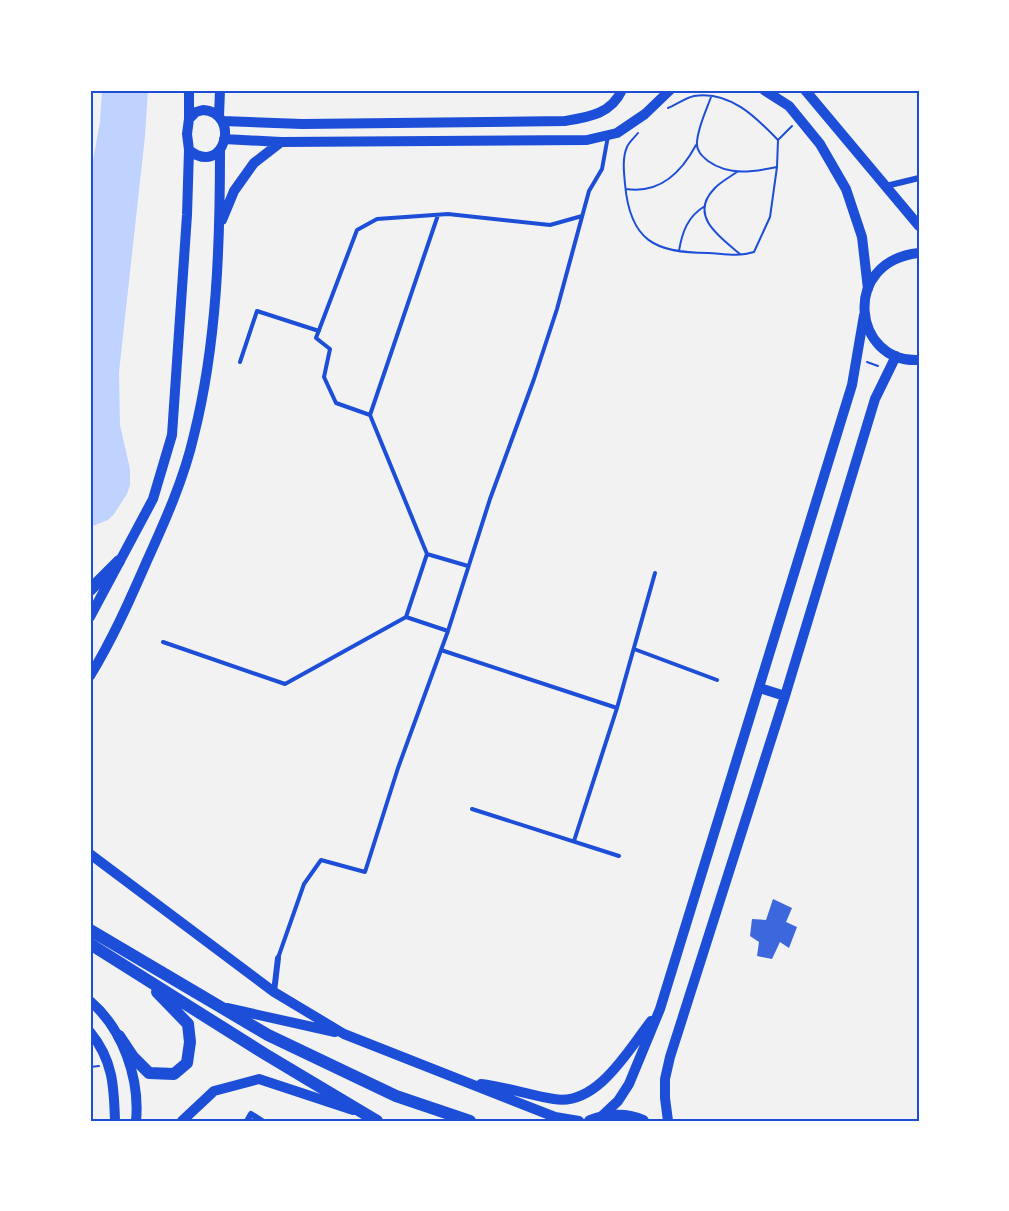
<svg xmlns="http://www.w3.org/2000/svg" width="1009" height="1211" font-family="'Space Grotesk',sans-serif">
<style>
.water{fill:#bfd3fe}
.building{fill:#3d67dc}
.lines{fill:none;stroke-linecap:round;stroke-linejoin:round}
.path{stroke:#1d4ed8;stroke-width:2}
.service{stroke:#1d4ed8;stroke-width:4}
.minor{stroke:#1d4ed8;stroke-width:6}
.secondary{stroke:#1d4ed8;stroke-width:10}
.trunk{stroke:#1d4ed8;stroke-width:12}
.neatline{fill:none;stroke:#1d4ed8;stroke-width:2}
</style>
<rect width="100%" height="100%" fill="#f2f2f2"/>
<path class="water" d="M102,90H148L145,136L119,372L120,425L130,469V485L127,494L114,514L108,520L90,527V176L100,122Z"/>
<path class="building" d="M773,899L792,908L786,922L797,927L789,948L780,942L772,959L757,956L759,942L750,936L752,919L766,920Z"/>
<g class="lines">
<path class="path" d="M711,97C706,111 698,127 697,142C696,151 702,156 708,161C729,176 753,172 777,167
M668,108C676,105 685,98 694,96C729,90 756,117 778,140L792,126
M638,133C635,137 629,142 627,147C622,158 624,173 625,184C630,241 655,253 708,253C725,254 738,257 754,252L770,217L777,167L778,140
M737,172C730,177 720,182 714,189C688,216 721,238 740,254
M626,189C660,194 681,173 696,145
M679,251C682,232 688,216 705,206
M867,362L878,366
M90,1067L99,1066"/>
<path class="service" d="M240,362L257,311L319,331
M370,415L336,403L324,377L330,349L316,338L357,230L377,219L448,214L550,225L582,216
M427,554L468,566
M406,617L448,631
M163,642L285,684L406,617L427,554L370,415L438,215
M634,649L717,680
M441,650L617,708
M472,809L619,856
M574,841L617,708L655,573
M278,958L304,884L321,860L365,872L398,768L448,631L490,499L534,379L557,309L589,191L602,169L608,136"/>
<path class="minor" d="M886,186L919,178
M274,992L278,958
M247,1121L251,1114L262,1121"/>
<path class="secondary" d="M764,90L789,106L820,144L846,189L862,237L868,289
M805,90L919,226
M203,110C242,113 224,178 189,150L187,134L189,119L196,112Z
M219,116L220,90
M189,119V90
M223,121L302,124L565,121C589,117 611,114 622,90
M224,139L281,142L587,140L617,133L645,114L670,90
M222,220L234,191L254,163L281,142
M919,253C840,261 853,364 919,360
M90,617L153,499L172,435L187,215L189,150
M90,676C112,640 129,602 146,563C165,521 184,479 194,435C217,343 220,245 220,151
M760,688L785,696
M90,854L274,992L344,1034L555,1117L579,1121
M90,1001C123,1029 140,1079 136,1121
M227,1008L335,1032
M90,1032C113,1060 114,1086 115,1121
M481,1084C506,1087 530,1095 554,1099C597,1107 629,1049 651,1021
M601,1117L618,1101L629,1084L660,1009L852,385L864,315
M182,1121L214,1091L259,1079L353,1110
M668,1121L665,1098V1079L670,1057L785,696L875,399L896,356"/>
<path class="trunk" d="M90,590L119,561
M90,930L268,1035L396,1096L470,1121
M90,944L265,1054L377,1121
M119,1036L133,1057L149,1073L174,1074L187,1063L190,1042L188,1024L157,992
M590,1121C606,1115 626,1113 643,1121"/>
</g>
<rect width="1009" height="1211" fill="none" stroke="#ffffff" stroke-width="183"/>
<rect x="92" y="92" width="826" height="1028" class="neatline"/>
</svg>
